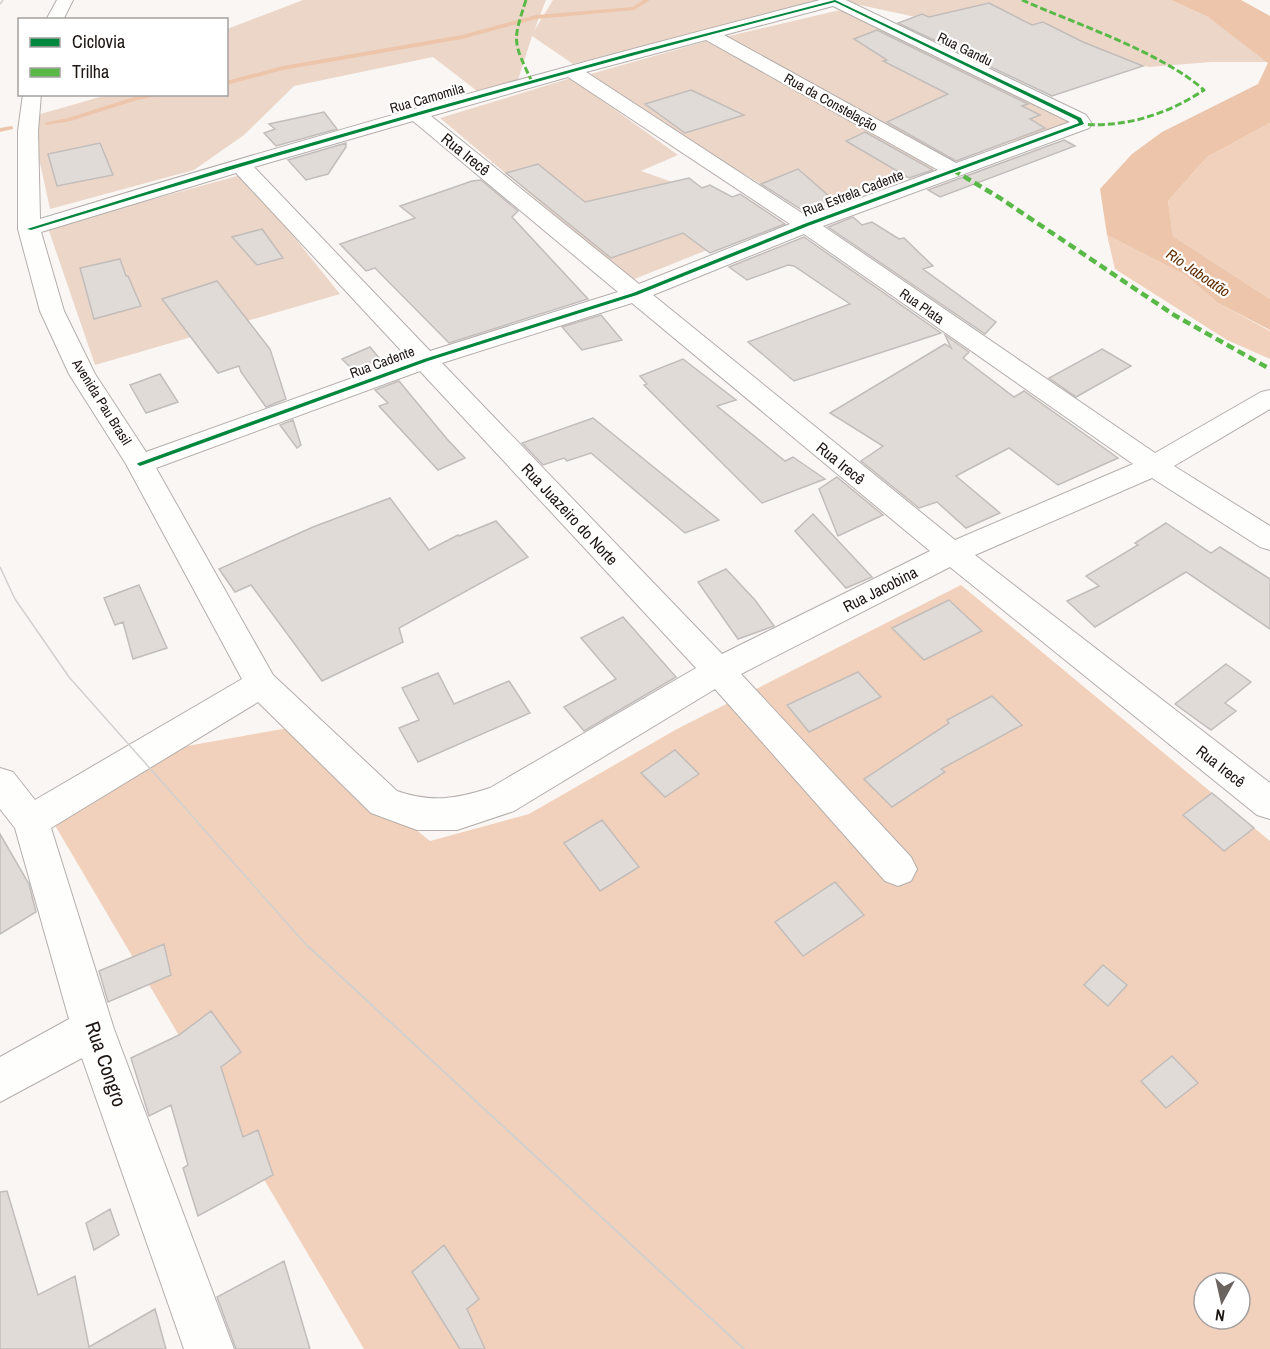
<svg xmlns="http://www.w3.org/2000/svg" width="1270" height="1349" font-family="'Archivo Narrow',sans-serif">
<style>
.green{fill:#ecd6c8}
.forest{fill:#f1d1bb;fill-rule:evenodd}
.water{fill:#edc5ab}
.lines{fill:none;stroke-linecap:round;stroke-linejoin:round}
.stream{fill:#edc5ab;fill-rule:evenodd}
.building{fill:#e1dbd8;stroke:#c2bdba;stroke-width:1.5}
.street-casing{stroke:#b4aeac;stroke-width:2}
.street{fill:#fefefd;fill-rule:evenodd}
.tram-far1{stroke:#d1d0cf;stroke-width:1.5}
.tram{stroke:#d1d0cf;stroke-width:2}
.quiet-far1{stroke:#58b947;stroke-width:3;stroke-dasharray:7 3;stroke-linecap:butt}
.quiet{stroke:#58b947;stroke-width:4.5;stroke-dasharray:8 4.5;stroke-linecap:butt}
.cycleway-casing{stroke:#fff;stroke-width:3}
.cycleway{fill:#00873e;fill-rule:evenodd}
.labels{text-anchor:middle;stroke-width:4.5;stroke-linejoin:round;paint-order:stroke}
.far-street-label{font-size:14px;fill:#1c1511;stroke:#fff}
.far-water-label{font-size:15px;font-style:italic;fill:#5e2c00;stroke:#fff}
.street-label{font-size:16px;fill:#1c1511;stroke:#fff}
.near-street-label{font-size:20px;fill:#1c1511;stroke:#fff}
</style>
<rect width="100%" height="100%" fill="#faf6f3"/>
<path class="green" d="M303,0H546L534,31L553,0H1171L1208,17L1268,62H1211L1149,67L846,2L573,64L532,36L518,80L477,91L433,57L294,86L244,135L194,170L50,209L30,117L107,95L226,94L227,29Z
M840,10L1079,119L846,198L761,184L580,77L707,41Z
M571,78L678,155L641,171L782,220L632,280L440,118Z
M248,173L290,232L340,294L95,365L48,228Z"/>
<path class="forest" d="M1270,123V299L1173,236L1168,201L1207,157Z
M1107,235L1185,275L1218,303L1270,331V359L1227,340L1115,269Z
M961,585L1270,841V1349H364L53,822L187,746L288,728L430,841L529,814L677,729ZM1204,1283H1240V1319H1204Z"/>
<path class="water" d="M1171,0H1241L1270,16V123L1207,157L1168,201L1173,236L1270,299V330L1218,303L1185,275L1107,235L1100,189L1132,154L1162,132L1258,84L1268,63L1208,17Z"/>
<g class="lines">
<path class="stream" d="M643,0H650L634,10L536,19L462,39L283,70L226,85V81L283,66L462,35L536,15L633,7Z
M148,94H168L137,100L71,121L47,125L44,123L68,118L134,97Z
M11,126L13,127V129L0,132V128Z"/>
</g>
<path class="building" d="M989,3L1032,25L1043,22L1083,42L1143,66L1052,96L898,23L922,14L929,17Z
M877,30L1028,104L1022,106L1040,115L1030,119L1045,128L956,161L887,122L948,94L883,61L887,60L854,39Z
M691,90L744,115L685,133L645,104Z
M324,112L337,129L276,146L264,133L275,129L269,124Z
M865,132L933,170L909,178L846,141Z
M1064,140L1075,146L940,197L928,190Z
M100,143L113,175L57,186L48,154Z
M346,143V147L328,174L306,180L288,160Z
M538,164L585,202L689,178L702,188L710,185L732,197L740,194L785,224L710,253L683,233L611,258L506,173Z
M798,169L838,204L808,214L761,184Z
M481,180L518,211L512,217L588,299L449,343L375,268L366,271L340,244L415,218L400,206L472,181Z
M853,217L862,225L872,222L899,239L904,238L933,266L923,269L996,322L985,334L828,227Z
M262,229L283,258L257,265L232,237Z
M804,237L941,333L794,381L748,342L850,304L794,266L788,265L747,280L729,267Z
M120,259L126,276H128L141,306L94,319L80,268Z
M217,281L270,349L286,399L266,407L241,372L239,366L218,373L162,299Z
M601,315L622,340L582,350L562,327Z
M945,335L969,352L963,358L1014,397L1024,391L1118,458L1058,485L1009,448L956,476L1000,513L966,528L937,502L919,508L861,461L883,446L830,413L945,344L951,348Z
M370,347L384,364L357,374L342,359Z
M1102,349L1131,366L1076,397L1049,378Z
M683,359L736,400L717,406L785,461L793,457L825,479L762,503L644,385L647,384L640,376Z
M160,374L178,402L146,413L130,385Z
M399,381L447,439L465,458L438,470L379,406L388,403L375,390Z
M593,418L719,520L685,533L591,453L567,461L564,458L543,465L522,443Z
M293,420L301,445L297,448L280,425Z
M837,477L883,515L838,536L819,489Z
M390,498L429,550L458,535L459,536L496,521L528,557L399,628L403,642L322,681L251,585L235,592L219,569L313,527Z
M813,514L872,577L846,588L795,531Z
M1166,523L1211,553L1220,547L1270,579V629L1186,572L1095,627L1067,601L1099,586L1086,576L1138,545L1135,543Z
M726,569L755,600L774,626L738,639L698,582Z
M139,585L167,648L133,659L123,622L115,625L104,598Z
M949,600L982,631L924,660L892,628Z
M623,617L676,677L584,731L564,707L616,679L581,638Z
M1226,664L1251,682L1225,703L1236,711L1211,730L1175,704Z
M858,672L881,697L809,732L787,705Z
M438,673L454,704L509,681L530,713L418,762L399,728L419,720L402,688Z
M992,696L1022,725L941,769L945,772L892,807L864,779L949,723L947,720Z
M675,750L699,774L665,797L641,773Z
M1212,793L1254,828L1224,851L1183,815Z
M602,820L639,867L600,891L564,843Z
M0,834L29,884L36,912L0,934Z
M835,882L864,915L803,956L775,922Z
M164,944L171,975L108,1002L99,971Z
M1103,965L1127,985L1108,1006L1084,985Z
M211,1011L241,1052L221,1067L243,1137L258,1130L273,1175L198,1216L183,1168L188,1165L171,1105L149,1116L131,1058L179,1035Z
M1172,1056L1198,1083L1166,1108L1141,1081Z
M7,1191L38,1295L75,1276L89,1347L155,1309L166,1349H0V1192Z
M110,1209L119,1235L94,1250L86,1223Z
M444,1245L479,1299L467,1309L485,1349H460L412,1272Z
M284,1261L310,1349H236L217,1297Z"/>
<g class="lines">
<defs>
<path id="street" d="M57,0H73L63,20H46Z
M820,0H846L1086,115L1092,124L1089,128L823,226L1155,453L1261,392L1270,390V409L1174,466L1270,526V550L1260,547L1152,478L975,555L1270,783V819L1257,815L950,567L741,674L911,857L917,869L911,881L898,886L885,881L715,689L514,811L457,830H417L371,813L258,702L51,828L114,1029L234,1349H184L82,1058L0,1102V1057L69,1019L15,828L0,809V768L13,772L35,800L242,679L126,464L69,374L40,311L18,229V131L23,94H41L38,131L40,219C298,140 558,67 820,0ZM833,6L1070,122L956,163L724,35ZM706,40L938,170L808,217L586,72ZM568,77L790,224L639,284L431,116ZM413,121L618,292L430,351L254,167ZM236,173L408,358L146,452L95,374L64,311L41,232ZM804,234L1133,464L955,540L653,295ZM632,303L930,551L722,654L442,363ZM420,371L696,668L490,788C456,799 431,803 397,791L273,675L156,468Z"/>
</defs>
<use href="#street" class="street-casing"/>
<use href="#street" class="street"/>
<path class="tram-far1" d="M0,4L3,0
M0,567L15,599L69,677L310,949"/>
<path class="tram" d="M309,947L744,1349"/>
<path class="quiet-far1" d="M526,0C512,43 513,41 532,82
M1022,0C1076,24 1161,52 1204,90C1168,114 1125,128 1082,124"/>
<path class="quiet" d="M953,170L1000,198L1174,315L1270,369"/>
<defs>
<path id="cycleway" d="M835,0L1081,118L1084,124L808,226L637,295L428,361L140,466L137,464L138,463L424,359L633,293L804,224L1079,123L1077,120L835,2C565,72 297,148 31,230L27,229L227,167L429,109L631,53Z"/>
</defs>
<use href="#cycleway" class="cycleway-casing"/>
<use href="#cycleway" class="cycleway"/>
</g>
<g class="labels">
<g class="far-street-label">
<text transform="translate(965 49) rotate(26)" y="5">Rua Gandu</text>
<text transform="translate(427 98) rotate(-16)" y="5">Rua Camomila</text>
<text transform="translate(831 102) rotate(29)" y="5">Rua da Constelação</text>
<text transform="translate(853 193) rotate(-21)" y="5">Rua Estrela Cadente</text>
<text transform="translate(922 306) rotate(35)" y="5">Rua Plata</text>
<text transform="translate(382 362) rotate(-20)" y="5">Rua Cadente</text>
<text transform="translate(102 402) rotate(58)" y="5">Avenida Pau Brasil</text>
</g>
<g class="far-water-label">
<text transform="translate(1198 273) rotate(34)" y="5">Rio Jaboatão</text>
</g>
<g class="street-label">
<text transform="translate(466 154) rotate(39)" y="6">Rua Irecê</text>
<text transform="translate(841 463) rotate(39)" y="6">Rua Irecê</text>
<text transform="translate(570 514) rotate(47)" y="6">Rua Juazeiro do Norte</text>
<text transform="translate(880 589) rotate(-27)" y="6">Rua Jacobina</text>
<text transform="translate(1221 766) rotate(38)" y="6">Rua Irecê</text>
</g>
<g class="near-street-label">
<text transform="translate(106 1064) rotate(71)" y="7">Rua Congro</text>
</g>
</g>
<rect x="18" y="18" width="210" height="78" fill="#ffffff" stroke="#a4a1a0" stroke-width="1.5"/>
<rect x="30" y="38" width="30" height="9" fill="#00873e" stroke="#a4a1a0" stroke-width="1.5"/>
<text x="72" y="48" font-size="18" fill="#1c1511">Ciclovia</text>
<rect x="30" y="68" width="30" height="9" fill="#58b947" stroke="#a4a1a0" stroke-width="1.5"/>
<text x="72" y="78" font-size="18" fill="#1c1511">Trilha</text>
<g transform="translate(1222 1301) rotate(188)"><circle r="28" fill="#ffffff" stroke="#a4a1a0" stroke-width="1.5"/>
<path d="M0-4.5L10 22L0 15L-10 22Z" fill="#6a6460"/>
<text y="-9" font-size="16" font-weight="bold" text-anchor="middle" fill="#1c1511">N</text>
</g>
</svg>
